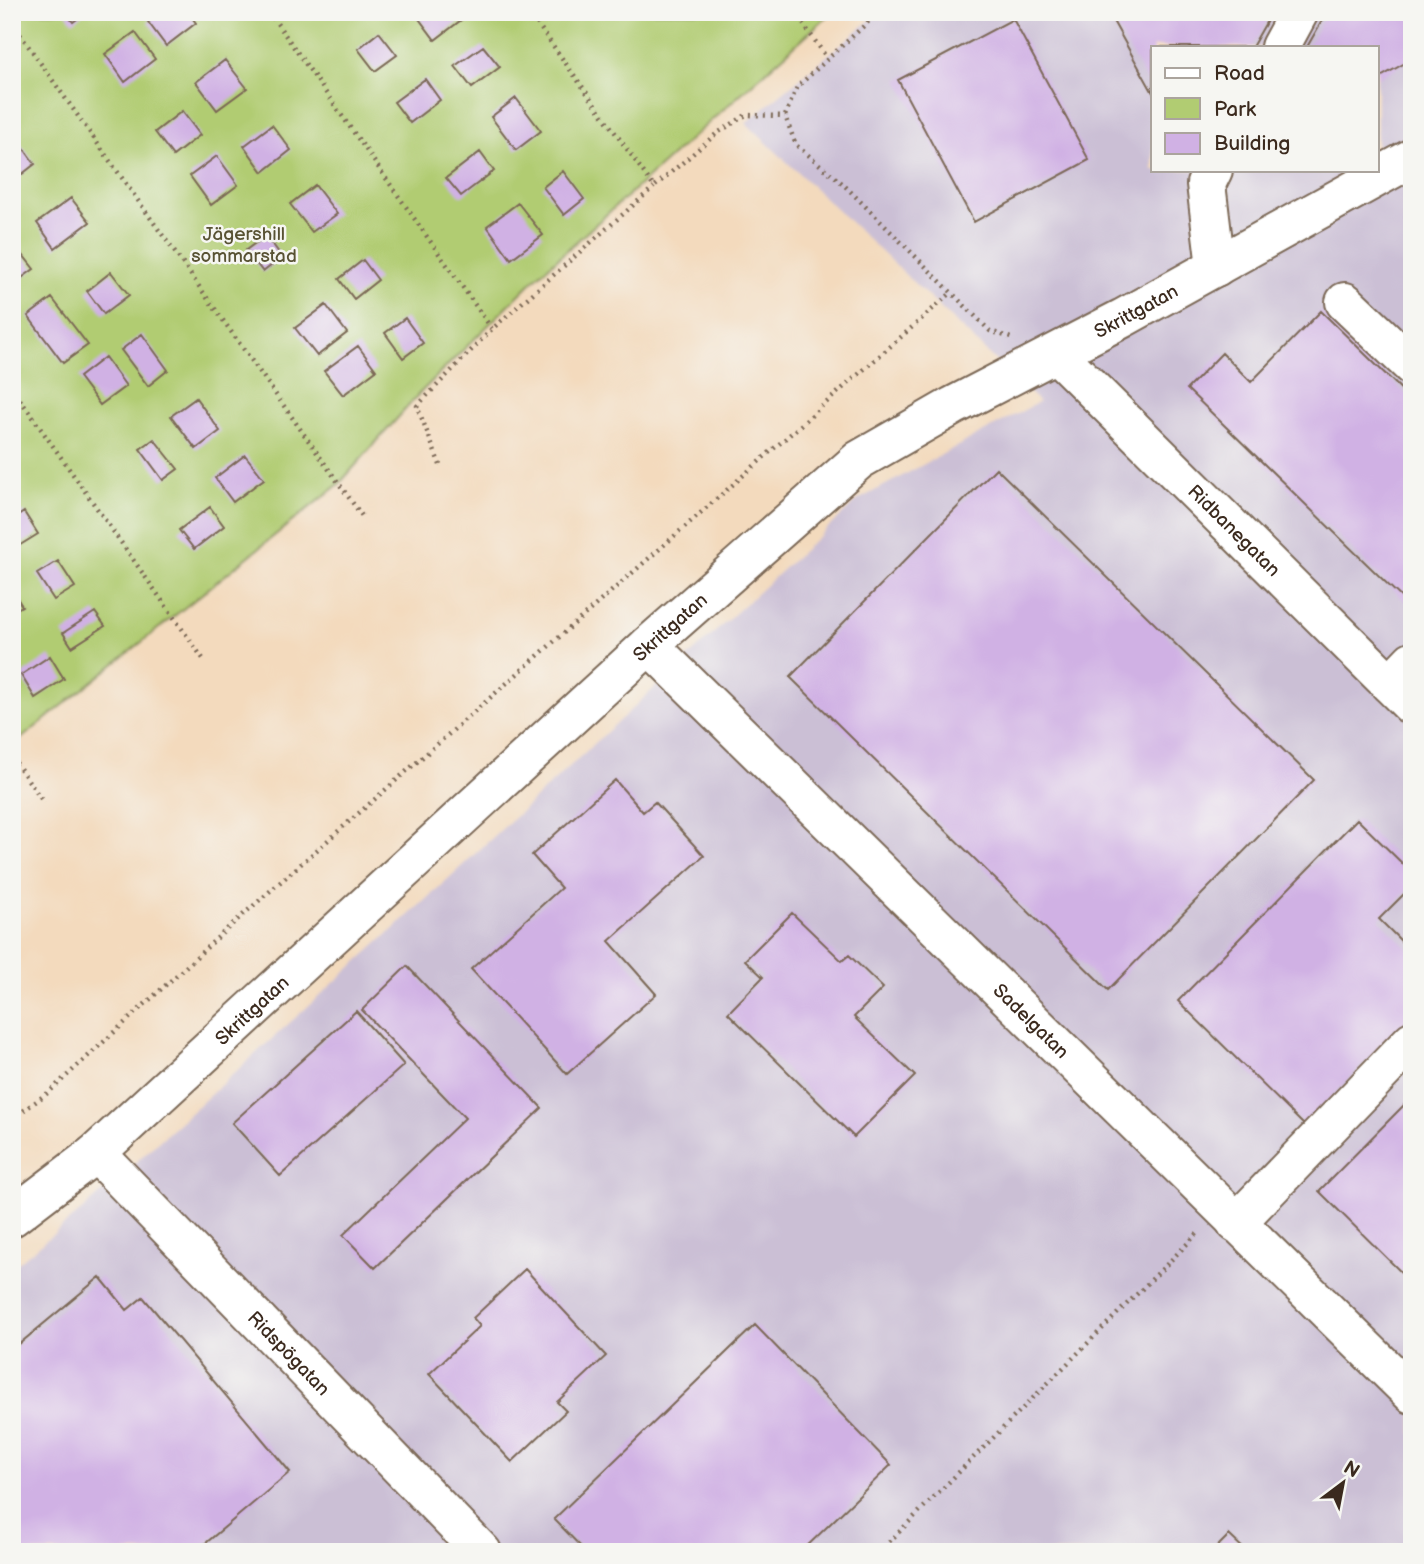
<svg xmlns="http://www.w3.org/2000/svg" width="1424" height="1564" font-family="'Balsamiq Sans',sans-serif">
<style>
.industrial{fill:#cbbfd5;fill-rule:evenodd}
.green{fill:#b1cc72;stroke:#767b48;stroke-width:2}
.building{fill:#d0b1e4}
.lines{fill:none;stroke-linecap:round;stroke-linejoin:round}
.minor-casing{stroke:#7b6856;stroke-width:42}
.path{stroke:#7b6856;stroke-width:4.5;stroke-dasharray:2 5;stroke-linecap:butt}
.minor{stroke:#fff;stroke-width:38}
.labels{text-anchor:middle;stroke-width:5;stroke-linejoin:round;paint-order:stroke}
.park-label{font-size:19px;fill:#585233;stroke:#f6f6f2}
.street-label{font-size:19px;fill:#3b2a1e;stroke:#f6f6f2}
</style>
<rect width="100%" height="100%" fill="#f6f6f2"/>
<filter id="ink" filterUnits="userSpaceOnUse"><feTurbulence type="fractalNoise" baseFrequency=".0143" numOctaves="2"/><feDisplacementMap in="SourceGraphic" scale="14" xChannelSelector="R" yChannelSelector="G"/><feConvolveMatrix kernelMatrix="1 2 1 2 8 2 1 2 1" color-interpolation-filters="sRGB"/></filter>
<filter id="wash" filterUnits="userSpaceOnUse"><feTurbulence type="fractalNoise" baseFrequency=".00686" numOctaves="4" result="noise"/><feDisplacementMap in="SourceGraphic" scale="28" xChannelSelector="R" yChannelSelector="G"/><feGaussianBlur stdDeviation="1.57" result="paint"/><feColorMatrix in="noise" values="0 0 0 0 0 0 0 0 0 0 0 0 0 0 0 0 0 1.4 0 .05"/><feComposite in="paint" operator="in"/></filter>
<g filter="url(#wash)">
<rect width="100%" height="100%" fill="#f3dabd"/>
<path class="industrial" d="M880,12H1412V1552H12V1268L85,1208L409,915L858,500L1039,402L746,123ZM1153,47H1377V170H1153Z"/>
<path class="green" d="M12,12H832L538,276L419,394L339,484L12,746Z"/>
<g id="blocks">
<path class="building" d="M65,12H86L73,22Z
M161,12H188L196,23L166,46L148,22Z
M414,12H461L465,17L435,40Z
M1108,12H1272L1252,47H1153V93Z
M1327,12H1412V59L1377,79V47H1307Z
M1013,19L1089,160L974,222L898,80Z
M135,32L155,59L125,82L105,54Z
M379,32L397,55L375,71L358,49Z
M483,46L500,67L472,88L455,66Z
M225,60L247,88L217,110L196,82Z
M425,79L440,100L410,123L394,102Z
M516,98L541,131L516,150L491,117Z
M182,111L200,135L173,156L155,132Z
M272,125L291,150L263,172L244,146Z
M19,142L35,164L12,182V147Z
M480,152L494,171L461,196L446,178Z
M217,156L238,185L211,205L190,176Z
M563,171L584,199L564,215L543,187Z
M315,185L337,214L312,232L290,204Z
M71,198L90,222L55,248L37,223Z
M518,203L543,235L511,259L487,226Z
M266,235L282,257L263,272L246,250Z
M12,241L34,269L12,285Z
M363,260L378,280L354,299L339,279Z
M111,272L129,295L104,314L87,291Z
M52,298L88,345L63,363L28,316Z
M326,305L347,333L317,356L295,328Z
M1321,311L1412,400V608L1187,389L1222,353L1251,382Z
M405,318L423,343L403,358L385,333Z
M142,334L168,370L148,386L121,350Z
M358,346L376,370L343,395L324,371Z
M105,357L126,386L100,405L79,377Z
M196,398L220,431L196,449L171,416Z
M154,439L178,469L163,480L140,449Z
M245,455L264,479L233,502L215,478Z
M996,468L1314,780L1108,990L790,677Z
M210,507L224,526L194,549L179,530Z
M24,512L38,534L12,550V520Z
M58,561L75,587L54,600L37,574Z
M12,590L22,606L12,612Z
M95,612L105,626L72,647L63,633Z
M50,656L64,679L35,698L21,675Z
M615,780L643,812L655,802L704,856L609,941L656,994L567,1074L471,969L561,888L532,855Z
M1357,819L1412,873V886L1379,919L1412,952V1015L1304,1125L1178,1001Z
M792,913L842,961L849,955L883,988L854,1017L915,1076L854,1137L728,1013L763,977L745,960Z
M407,966L542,1108L375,1268L343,1235L465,1118L362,1010Z
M356,1011L404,1065L280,1176L232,1123Z
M1412,1097V1283L1319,1191Z
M525,1269L606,1356L557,1402L566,1411L512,1462L429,1374L480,1326L473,1318Z
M100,1277L127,1310L143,1297L290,1472L200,1548L203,1552H12V1350Z
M755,1325L891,1465L801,1552H586L554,1519Z
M1229,1535L1247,1552H1212Z"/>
</g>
</g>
<g filter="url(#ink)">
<use href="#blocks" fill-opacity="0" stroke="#7b6856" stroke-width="2"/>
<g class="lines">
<defs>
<g id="minor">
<path d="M1280,47L1299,12"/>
<path d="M1213,170L1206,184L1216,267"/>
<path d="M1345,302L1412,366"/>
<path id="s1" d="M1057,354L1412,706"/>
<path id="s2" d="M649,645L1412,1394"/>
<path d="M1390,684L1412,661"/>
<path id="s3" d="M96,1153L482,1552"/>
<path id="s4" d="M12,1217L96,1153L649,645L859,460L953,406L1123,318L1412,158"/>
<path d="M1236,1223L1412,1041"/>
</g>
</defs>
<use href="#minor" class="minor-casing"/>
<path class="path" d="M269,12L492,329
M529,12L654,187L716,134L746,115L785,116
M795,12L827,58
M879,12L797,87L785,116L796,145L842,183L990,331L1011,338
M12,23L362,516
M12,388L204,660
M440,465L417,406L492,329L654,187
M12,757L44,803
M12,1119L49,1092L228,928L951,293
M879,1552L1198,1233"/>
<use href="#minor" class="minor"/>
</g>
</g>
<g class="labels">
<g class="park-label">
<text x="244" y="240">Jägershill<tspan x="244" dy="22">sommarstad</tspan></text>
</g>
<g class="street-label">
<text dy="7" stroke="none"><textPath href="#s4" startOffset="1451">Skrittgatan</textPath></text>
<text dy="7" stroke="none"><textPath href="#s1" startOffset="250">Ridbanegatan</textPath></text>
<text dy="7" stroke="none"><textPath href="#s4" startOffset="884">Skrittgatan</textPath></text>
<text dy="7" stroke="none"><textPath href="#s4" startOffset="317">Skrittgatan</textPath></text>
<text dy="7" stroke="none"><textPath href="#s2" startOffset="536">Sadelgatan</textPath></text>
<text dy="7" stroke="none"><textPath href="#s3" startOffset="278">Ridspögatan</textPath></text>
</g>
</g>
<rect width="1424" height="1564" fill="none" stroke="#f6f6f2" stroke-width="42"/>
<rect x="1151" y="46" width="228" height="126" fill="#f6f6f2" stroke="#aba49d" stroke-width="2"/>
<rect x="1165" y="68" width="35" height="10" fill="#ffffff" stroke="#aba49d" stroke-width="2"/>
<text x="1214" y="80" font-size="21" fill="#3b2a1e">Road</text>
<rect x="1165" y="98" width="35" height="21" fill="#b1cc72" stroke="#aba49d" stroke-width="2"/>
<text x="1214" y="116" font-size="21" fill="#3b2a1e">Park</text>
<rect x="1165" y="133" width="35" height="21" fill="#d0b1e4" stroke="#aba49d" stroke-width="2"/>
<text x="1214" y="150" font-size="21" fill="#3b2a1e">Building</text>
<g transform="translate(1343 1483) rotate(32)" stroke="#f6f6f2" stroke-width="5" paint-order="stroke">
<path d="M0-5L12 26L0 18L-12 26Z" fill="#3b2a1e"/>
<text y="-10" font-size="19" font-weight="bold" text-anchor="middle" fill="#3b2a1e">N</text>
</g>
</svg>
